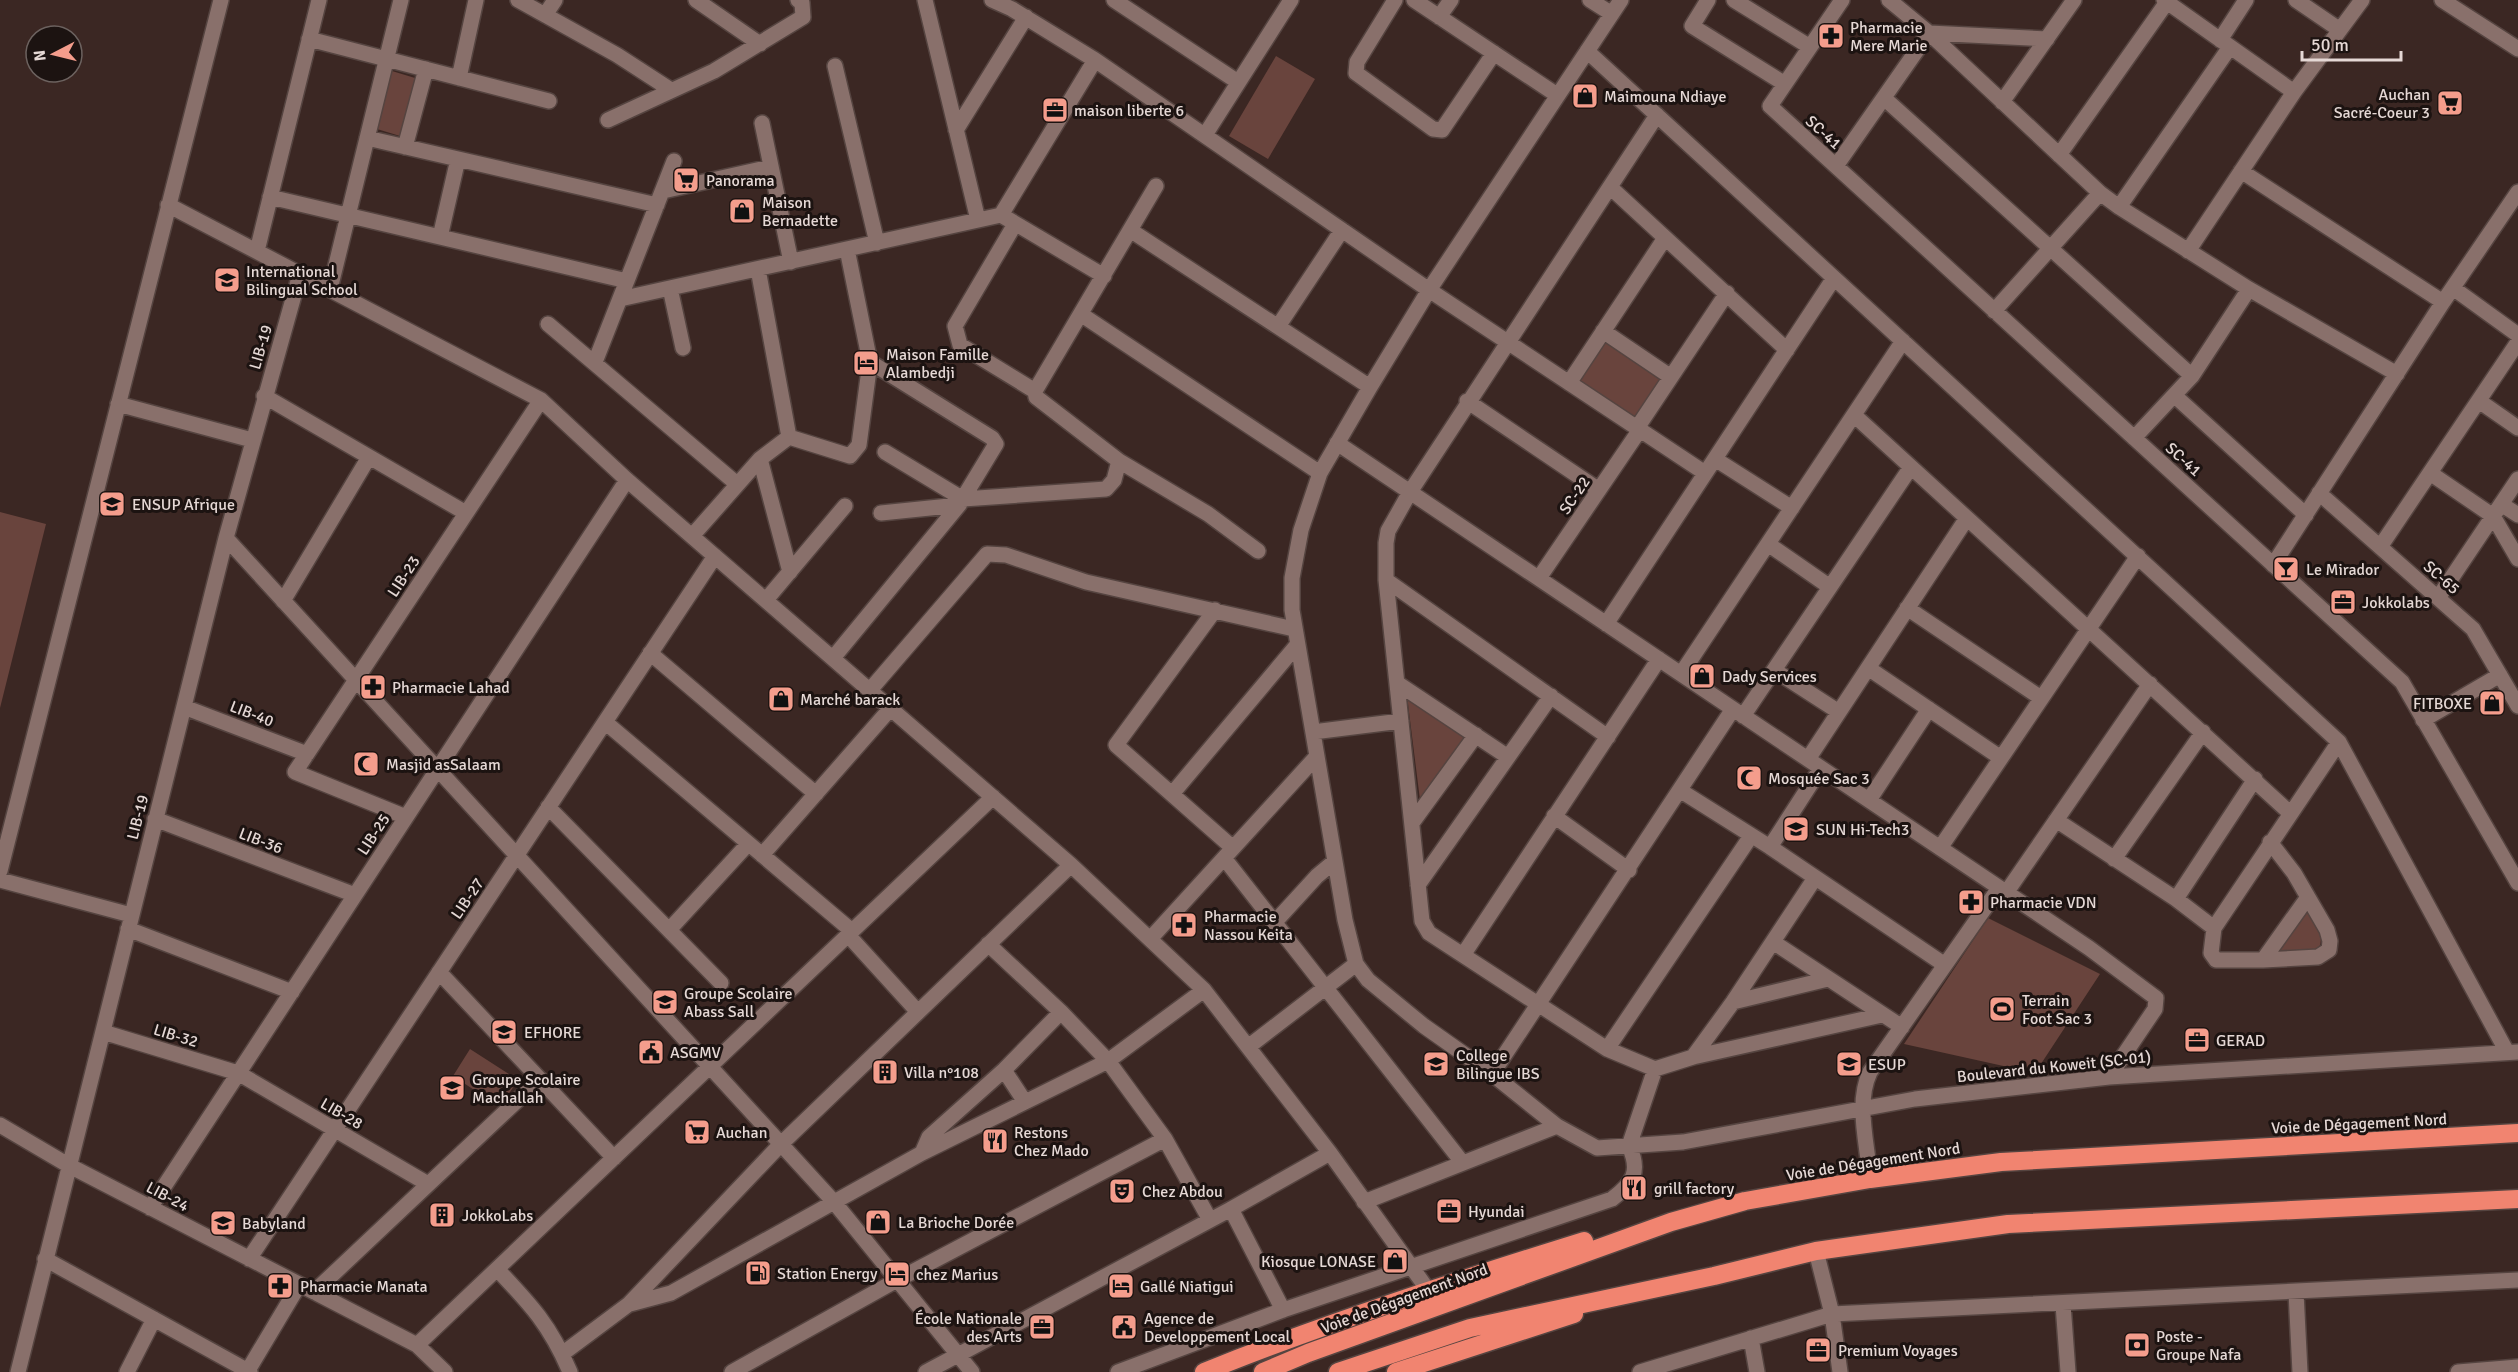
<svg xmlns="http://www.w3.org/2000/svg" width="2518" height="1372" font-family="Signika,sans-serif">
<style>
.green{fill:#69443d}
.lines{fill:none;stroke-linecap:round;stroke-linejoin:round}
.minor-casing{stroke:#554440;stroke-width:18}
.highway-casing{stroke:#554440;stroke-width:21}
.minor{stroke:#89706b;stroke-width:15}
.highway{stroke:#f18470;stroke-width:18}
.labels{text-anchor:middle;stroke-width:6;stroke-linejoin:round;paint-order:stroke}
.poi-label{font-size:16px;fill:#e5d8d5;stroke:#1c1311;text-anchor:start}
.street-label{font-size:16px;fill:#e5d8d5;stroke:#1c1311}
</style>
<rect width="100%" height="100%" fill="#3b2723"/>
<path class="green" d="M1276,56L1315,79L1268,159L1229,136Z
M392,71L415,78L400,136L377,129Z
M1610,332L1667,374L1633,423L1576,382Z
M0,512L46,524L0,708Z
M1407,696L1466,739L1421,808Z
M2307,910C2316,924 2326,934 2318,950L2276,952Z
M1988,918L2100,974L2035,1073L1904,1044Z
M470,1049L518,1080L500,1107L453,1076Z"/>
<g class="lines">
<defs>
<path id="minor" d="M518,0L617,55L671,90
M696,0L760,44
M925,0L978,220
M992,0L1012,9L1095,60L1429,290L1705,473
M1114,0L1238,82
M1395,0L1357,62L1356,73L1433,129L1442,130L1494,53
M1414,0L1557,95
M1590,0L1612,14
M1621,0L1429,290L1370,387L1320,473L1301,530L1292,578V610L1345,920L1356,964L1368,980L1424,1026L1492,1074L1557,1126L1597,1148L1683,1142L1915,1099L2109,1077L2518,1052
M1708,0L1692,26L1785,84
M1734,0L1810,47
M1842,0L1770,106L2402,682L2518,883
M1889,0L1929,33L2100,193L2119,207L2249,289L2397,374
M2164,0L2294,92
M2296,0L2340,30
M2442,0L2518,49
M545,15L555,0
M1439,17L1451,0
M309,39L549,101
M2220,40L2246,0
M1587,51L2339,742L2507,1052
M835,66L877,243
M459,78L476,0
M1884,98L2192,376
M2002,102L2074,0
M1657,115L1410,492L1388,531L1386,543V580L1422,921L1429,933L1607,1049L1655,1069L1693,1057L1882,1015
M608,120L714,71L803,17L802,3L798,0
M762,123L791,262
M956,130L1026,17
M1205,135L1291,0
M367,138L657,205
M405,147L426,69
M2059,155L2167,2
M1836,166L1929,33L2047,39
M2241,171L2443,302
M1610,187L1787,350
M663,191L771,167
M270,197L627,281
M168,205L541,400L627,480L1071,865L1204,990L1330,1153L1428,1290
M2119,207L2230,47
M1001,215L1095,60
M1130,230L1370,387
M440,237L458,159
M257,251L319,0
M2188,251L2294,92L2362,0
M758,269L789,437
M670,288L683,348
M2453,288L2518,335
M330,289L401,0
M620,299L1001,215L1104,276
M1994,311L2100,193
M1082,315L1320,473
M548,324L737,484
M1279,325L1342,230
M1603,331L1671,377
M595,362L674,161
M1569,383L1665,238
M1035,391L1156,186
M264,396L466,513
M2175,396L2306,515
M1467,401L1599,490
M2479,401L2518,428
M118,404L252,440
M1854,415L2290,813
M1637,428L1727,293
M789,437L850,456L859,445L870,362
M2134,438L2192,376L2249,289
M1337,443L2089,948L2156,998L2155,1009L2109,1077
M885,452L963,499L1106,489L1114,480L1119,461L1036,397L1035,391L960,345L955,326L1015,224
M760,459L790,572
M1715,459L1792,508
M1119,461L1208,514L1258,551
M2430,473L2493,516L2518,559
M2319,493L2473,629L2518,706
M2501,504L2518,515
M881,513L959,505
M692,536L760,459L789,437
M226,538L834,1202L972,1372
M1768,544L1830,587
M2380,547L2518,342
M2273,565L2443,302L2518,192
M1539,578L1639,431
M1386,580L1608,737
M2438,598L2518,479
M766,600L845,506
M283,601L369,457
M1907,608L2041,698
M1215,610L1116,745L1233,848
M1606,624L1834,278
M650,653L816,794
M833,658L959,505L996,444L992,438L870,362L847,249
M1868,668L2001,758
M1774,670L1839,712
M1681,674L1903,341
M1397,683L1508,757
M870,690L987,554L1006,555L1086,582L1294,629
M184,707L307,754
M1743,716L1911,467
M2423,720L2500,675
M605,722L852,931
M1313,732L1401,721
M1808,759L1967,518
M1681,791L1770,847L1945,965
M1172,794L1297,645
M1869,800L1929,709
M548,807L721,983
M1554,816L1629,870
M406,817L295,772L541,400
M155,819L355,895
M2056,820L2176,899L2214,928
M1412,823L1476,735
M2270,842L2294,873L2327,930L2330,941L2329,950L2318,957L2263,960H2216L2211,953L2214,928L2339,742
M1770,847L1821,768
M1940,848L2138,556
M762,855L891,708
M1224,858L1462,1162
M2114,859L2203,732
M0,871L221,0
M0,880L131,915
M1418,885L1551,696
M2006,893L2150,684
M2176,899L2255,779
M1275,922L1317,876L1335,861
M128,929L292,992
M669,930L748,844
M848,935L918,1012
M1150,939L1317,756
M1773,942L1902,1027
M988,944L1061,1012L1108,1061L1165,1139L1210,1220
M1463,955L1659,659
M2263,960L2308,897
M439,972L614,1158
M1733,1002L1828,979
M103,1032L238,1073L428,1184
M1248,1047L1356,964
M1607,1049L1751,836
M1693,1057L1733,1002L1815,878
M1004,1070L1025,1102
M1492,1074L1733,709
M0,1125L68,1165L417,1345L445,1372
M922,1153L929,1137L1004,1070L1061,1012
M1870,1179C1868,1145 1855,1104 1870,1072L1999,888
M1364,1202L1557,1126
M150,1208L627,480
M1231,1209L1283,1310
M1816,1251L1832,1314L1840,1372
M45,1259L250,1372
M249,1259L715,556
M497,1269C531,1305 550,1325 570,1372
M314,1292L540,1079
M2296,1292L2300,1372
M630,1304L671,1293L922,1153L1108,1061L1204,990
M2063,1304L2068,1372
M1751,1338L1757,1372
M417,1345L993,797
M562,1354L629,1304L781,1144L1071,865
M18,1372L226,538L300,274
M127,1372L154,1319
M247,1372L299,1285
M732,1372L897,1280L1165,1139
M926,1372L1231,1209L1330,1153
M1118,1372L1283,1310L1612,1199C1633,1183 1641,1172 1629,1146L1655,1069
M1640,1372L1832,1314L2518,1280
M2458,1372L2518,1367"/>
<path id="highway" d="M1204,1372C1329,1322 1456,1281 1584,1241
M1263,1372L1308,1353L1671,1222L1745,1201L1870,1179L2001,1162L2518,1133
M1338,1372L1470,1328L1714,1276L1816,1251L2008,1224L2518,1199
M1396,1372L1574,1314"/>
</defs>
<use href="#minor" class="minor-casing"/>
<use href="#highway" class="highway-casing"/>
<use href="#minor" class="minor"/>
<use href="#highway" class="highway"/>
</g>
<defs>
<symbol id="pharmacy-square" viewBox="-11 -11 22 22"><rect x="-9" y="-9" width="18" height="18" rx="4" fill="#f49d8c" stroke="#1c1311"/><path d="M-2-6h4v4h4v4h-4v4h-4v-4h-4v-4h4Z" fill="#111"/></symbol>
<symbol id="shop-square" viewBox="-11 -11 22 22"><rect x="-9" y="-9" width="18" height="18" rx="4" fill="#f49d8c" stroke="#1c1311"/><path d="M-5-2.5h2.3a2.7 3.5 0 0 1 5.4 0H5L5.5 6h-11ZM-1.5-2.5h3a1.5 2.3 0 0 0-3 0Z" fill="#111"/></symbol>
<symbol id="supermarket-square" viewBox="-11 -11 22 22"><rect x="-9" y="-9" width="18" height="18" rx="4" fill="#f49d8c" stroke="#1c1311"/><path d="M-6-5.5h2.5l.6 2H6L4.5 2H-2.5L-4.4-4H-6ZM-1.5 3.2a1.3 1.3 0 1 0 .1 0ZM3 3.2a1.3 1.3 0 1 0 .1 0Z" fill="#111"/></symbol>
<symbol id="office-square" viewBox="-11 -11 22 22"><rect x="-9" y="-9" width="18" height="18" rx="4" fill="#f49d8c" stroke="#1c1311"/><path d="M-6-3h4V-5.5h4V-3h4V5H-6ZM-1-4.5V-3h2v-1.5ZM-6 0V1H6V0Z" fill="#111"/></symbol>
<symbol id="school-square" viewBox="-11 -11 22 22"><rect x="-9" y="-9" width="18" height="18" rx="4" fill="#f49d8c" stroke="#1c1311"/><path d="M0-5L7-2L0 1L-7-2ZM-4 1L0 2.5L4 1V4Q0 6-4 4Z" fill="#111"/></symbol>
<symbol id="hotel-square" viewBox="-11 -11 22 22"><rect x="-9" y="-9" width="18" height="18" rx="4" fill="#f49d8c" stroke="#1c1311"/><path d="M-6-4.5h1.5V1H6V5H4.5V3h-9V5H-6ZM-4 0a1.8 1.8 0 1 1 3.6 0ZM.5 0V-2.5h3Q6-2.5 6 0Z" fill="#111"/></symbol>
<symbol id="university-square" viewBox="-11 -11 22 22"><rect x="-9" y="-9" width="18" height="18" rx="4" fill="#f49d8c" stroke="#1c1311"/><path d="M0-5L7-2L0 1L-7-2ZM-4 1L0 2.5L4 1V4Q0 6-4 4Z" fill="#111"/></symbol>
<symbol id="bar-square" viewBox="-11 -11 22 22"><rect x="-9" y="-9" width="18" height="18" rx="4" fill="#f49d8c" stroke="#1c1311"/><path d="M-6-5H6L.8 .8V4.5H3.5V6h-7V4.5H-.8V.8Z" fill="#111"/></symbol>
<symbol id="mosque-square" viewBox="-11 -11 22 22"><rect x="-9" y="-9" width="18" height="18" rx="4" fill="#f49d8c" stroke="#1c1311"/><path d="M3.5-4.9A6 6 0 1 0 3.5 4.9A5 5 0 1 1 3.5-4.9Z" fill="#111"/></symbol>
<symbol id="stadium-square" viewBox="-11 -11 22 22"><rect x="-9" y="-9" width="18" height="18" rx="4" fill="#f49d8c" stroke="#1c1311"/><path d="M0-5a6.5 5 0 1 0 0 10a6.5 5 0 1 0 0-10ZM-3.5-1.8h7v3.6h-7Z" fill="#111"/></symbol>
<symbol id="civic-square" viewBox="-11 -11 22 22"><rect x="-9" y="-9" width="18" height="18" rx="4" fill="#f49d8c" stroke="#1c1311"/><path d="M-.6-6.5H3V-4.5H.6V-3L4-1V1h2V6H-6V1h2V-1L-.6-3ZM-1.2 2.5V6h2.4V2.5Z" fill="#111"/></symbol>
<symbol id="building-square" viewBox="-11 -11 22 22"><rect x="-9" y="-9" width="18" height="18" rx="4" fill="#f49d8c" stroke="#1c1311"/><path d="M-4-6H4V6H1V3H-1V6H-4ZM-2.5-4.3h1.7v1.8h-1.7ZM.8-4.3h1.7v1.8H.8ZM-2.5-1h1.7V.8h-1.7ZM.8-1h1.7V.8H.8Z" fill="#111"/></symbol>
<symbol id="restaurant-square" viewBox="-11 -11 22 22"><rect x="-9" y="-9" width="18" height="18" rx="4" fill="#f49d8c" stroke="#1c1311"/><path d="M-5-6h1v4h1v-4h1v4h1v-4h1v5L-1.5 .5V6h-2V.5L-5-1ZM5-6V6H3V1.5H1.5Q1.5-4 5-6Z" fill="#111"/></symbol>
<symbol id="theatre-square" viewBox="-11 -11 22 22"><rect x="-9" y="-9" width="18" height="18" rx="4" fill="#f49d8c" stroke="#1c1311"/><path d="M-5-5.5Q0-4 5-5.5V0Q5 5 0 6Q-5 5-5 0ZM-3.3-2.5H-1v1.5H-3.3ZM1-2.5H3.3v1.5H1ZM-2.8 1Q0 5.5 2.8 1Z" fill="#111"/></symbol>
<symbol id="fuel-square" viewBox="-11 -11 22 22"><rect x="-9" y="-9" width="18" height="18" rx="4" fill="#f49d8c" stroke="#1c1311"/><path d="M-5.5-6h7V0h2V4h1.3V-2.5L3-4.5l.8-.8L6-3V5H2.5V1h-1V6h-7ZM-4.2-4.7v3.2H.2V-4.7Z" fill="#111"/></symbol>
<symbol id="bank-square" viewBox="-11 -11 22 22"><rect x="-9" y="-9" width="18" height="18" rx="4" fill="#f49d8c" stroke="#1c1311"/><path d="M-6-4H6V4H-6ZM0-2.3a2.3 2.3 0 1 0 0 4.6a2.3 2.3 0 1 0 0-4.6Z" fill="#111"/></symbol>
</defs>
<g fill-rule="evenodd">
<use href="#pharmacy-square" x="1816" y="21" width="30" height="30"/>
<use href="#shop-square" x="1570" y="81" width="30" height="30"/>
<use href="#supermarket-square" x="2435" y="88" width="30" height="30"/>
<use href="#office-square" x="1040" y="95" width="30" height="30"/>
<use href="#supermarket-square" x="671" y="165" width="30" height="30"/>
<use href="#shop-square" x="727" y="196" width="30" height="30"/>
<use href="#school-square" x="212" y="265" width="30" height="30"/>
<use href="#hotel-square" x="851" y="348" width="30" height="30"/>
<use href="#university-square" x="97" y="489" width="30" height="30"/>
<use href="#bar-square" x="2271" y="554" width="30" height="30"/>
<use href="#office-square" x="2328" y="587" width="30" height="30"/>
<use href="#shop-square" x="1687" y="661" width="30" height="30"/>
<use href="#pharmacy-square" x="358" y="672" width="30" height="30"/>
<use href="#shop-square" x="766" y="684" width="30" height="30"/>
<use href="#shop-square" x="2477" y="688" width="30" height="30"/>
<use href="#mosque-square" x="351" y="749" width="30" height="30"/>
<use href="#mosque-square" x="1734" y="763" width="30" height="30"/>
<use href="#university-square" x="1781" y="814" width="30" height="30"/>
<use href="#pharmacy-square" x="1956" y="887" width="30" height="30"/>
<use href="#pharmacy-square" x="1169" y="910" width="30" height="30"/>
<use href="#school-square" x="650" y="987" width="30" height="30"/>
<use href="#stadium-square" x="1987" y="994" width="30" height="30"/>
<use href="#school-square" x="489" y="1017" width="30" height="30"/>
<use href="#office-square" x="2182" y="1025" width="30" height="30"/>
<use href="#civic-square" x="636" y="1037" width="30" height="30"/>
<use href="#school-square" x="1421" y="1049" width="30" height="30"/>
<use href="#university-square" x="1834" y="1049" width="30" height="30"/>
<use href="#building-square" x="870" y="1057" width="30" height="30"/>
<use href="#school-square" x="437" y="1073" width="30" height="30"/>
<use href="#supermarket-square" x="682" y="1117" width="30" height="30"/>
<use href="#restaurant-square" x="980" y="1126" width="30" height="30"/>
<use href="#restaurant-square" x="1619" y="1173" width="30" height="30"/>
<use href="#theatre-square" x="1107" y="1176" width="30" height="30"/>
<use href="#office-square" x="1434" y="1196" width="30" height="30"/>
<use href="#building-square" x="427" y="1200" width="30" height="30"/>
<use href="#shop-square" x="863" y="1207" width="30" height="30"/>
<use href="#school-square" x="208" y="1208" width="30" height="30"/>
<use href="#shop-square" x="1380" y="1246" width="30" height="30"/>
<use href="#fuel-square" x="743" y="1258" width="30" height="30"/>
<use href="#hotel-square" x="882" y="1259" width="30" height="30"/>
<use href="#pharmacy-square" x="265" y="1271" width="30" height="30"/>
<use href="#hotel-square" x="1106" y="1271" width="30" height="30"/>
<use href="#office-square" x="1027" y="1312" width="30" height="30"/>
<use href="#civic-square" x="1109" y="1312" width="30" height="30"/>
<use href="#bank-square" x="2122" y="1330" width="30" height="30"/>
<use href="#office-square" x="1803" y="1335" width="30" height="30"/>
</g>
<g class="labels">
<g class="poi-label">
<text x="1850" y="33">Pharmacie<tspan x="1850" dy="18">Mere Marie</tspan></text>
<text x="2430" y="100" text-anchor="end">Auchan<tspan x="2430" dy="18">Sacré-Coeur 3</tspan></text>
<text x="1604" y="102">Maimouna Ndiaye</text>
<text x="1074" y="116">maison liberte 6</text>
<text x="706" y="186">Panorama</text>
<text x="762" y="208">Maison<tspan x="762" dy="18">Bernadette</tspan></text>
<text x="246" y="277">International<tspan x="246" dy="18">Bilingual School</tspan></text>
<text x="886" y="360">Maison Famille<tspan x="886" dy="18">Alambedji</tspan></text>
<text x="132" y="510">ENSUP Afrique</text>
<text x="2306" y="575">Le Mirador</text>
<text x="2362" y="608">Jokkolabs</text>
<text x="1722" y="682">Dady Services</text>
<text x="392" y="693">Pharmacie Lahad</text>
<text x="800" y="705">Marché barack</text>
<text x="2472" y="709" text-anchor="end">FITBOXE</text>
<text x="386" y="770">Masjid asSalaam</text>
<text x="1768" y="784">Mosquée Sac 3</text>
<text x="1816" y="835">SUN Hi-Tech3</text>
<text x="1990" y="908">Pharmacie VDN</text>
<text x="1204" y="922">Pharmacie<tspan x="1204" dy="18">Nassou Keita</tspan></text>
<text x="684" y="999">Groupe Scolaire<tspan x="684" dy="18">Abass Sall</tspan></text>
<text x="2022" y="1006">Terrain<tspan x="2022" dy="18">Foot Sac 3</tspan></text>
<text x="524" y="1038">EFHORE</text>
<text x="2216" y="1046">GERAD</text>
<text x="670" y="1058">ASGMV</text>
<text x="1456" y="1061">College<tspan x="1456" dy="18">Bilingue IBS</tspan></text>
<text x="1868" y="1070">ESUP</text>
<text x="904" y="1078">Villa n°108</text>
<text x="472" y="1085">Groupe Scolaire<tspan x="472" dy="18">Machallah</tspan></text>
<text x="716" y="1138">Auchan</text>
<text x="1014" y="1138">Restons<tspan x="1014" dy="18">Chez Mado</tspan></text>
<text x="1654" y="1194">grill factory</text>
<text x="1142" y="1197">Chez Abdou</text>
<text x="1468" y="1217">Hyundai</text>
<text x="462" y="1221">JokkoLabs</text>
<text x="898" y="1228">La Brioche Dorée</text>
<text x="242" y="1229">Babyland</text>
<text x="1376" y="1267" text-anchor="end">Kiosque LONASE</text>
<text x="777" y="1279">Station Energy</text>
<text x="916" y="1280">chez Marius</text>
<text x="300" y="1292">Pharmacie Manata</text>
<text x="1140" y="1292">Gallé Niatigui</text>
<text x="1022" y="1324" text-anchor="end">École Nationale<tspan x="1022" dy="18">des Arts</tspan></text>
<text x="1144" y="1324">Agence de<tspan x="1144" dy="18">Developpement Local</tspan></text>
<text x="2156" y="1342">Poste -<tspan x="2156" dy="18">Groupe Nafa</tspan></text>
<text x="1838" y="1356">Premium Voyages</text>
</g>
<g class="street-label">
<text transform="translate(1824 132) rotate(42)" y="6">SC-41</text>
<text transform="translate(260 347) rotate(-74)" y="6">LIB-19</text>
<text transform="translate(2184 459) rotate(42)" y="6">SC-41</text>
<text transform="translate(1574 495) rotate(-56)" y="6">SC-22</text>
<text transform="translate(403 576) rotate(-57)" y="6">LIB-23</text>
<text transform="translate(2442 577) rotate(41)" y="6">SC-65</text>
<text transform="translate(252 713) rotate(21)" y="6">LIB-40</text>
<text transform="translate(137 817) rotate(-76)" y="6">LIB-19</text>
<text transform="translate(373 834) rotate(-57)" y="6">LIB-25</text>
<text transform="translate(261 840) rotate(21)" y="6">LIB-36</text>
<text transform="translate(467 898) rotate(-56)" y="6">LIB-27</text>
<text transform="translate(176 1035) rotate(17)" y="6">LIB-32</text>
<text transform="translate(2054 1066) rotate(-6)" y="6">Boulevard du Koweit (SC-01)</text>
<text transform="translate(342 1113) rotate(30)" y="6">LIB-28</text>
<text transform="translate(2359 1123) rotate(-3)" y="6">Voie de Dégagement Nord</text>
<text transform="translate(1873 1161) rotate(-9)" y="6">Voie de Dégagement Nord</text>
<text transform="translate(168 1196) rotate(28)" y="6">LIB-24</text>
<text transform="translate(1404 1298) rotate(-20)" y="6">Voie de Dégagement Nord</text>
</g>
</g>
<g transform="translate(54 54) rotate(263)"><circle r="28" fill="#1c1311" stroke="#6c625f" stroke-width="1.5"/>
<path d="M0-4.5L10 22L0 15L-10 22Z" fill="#f49d8c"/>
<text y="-9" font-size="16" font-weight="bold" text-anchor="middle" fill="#e5d8d5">N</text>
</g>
<path d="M2302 51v9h99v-9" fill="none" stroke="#e5d8d5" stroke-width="3"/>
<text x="2311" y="51" font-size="18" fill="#e5d8d5" stroke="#1c1311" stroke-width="4.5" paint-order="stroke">50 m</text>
</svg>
